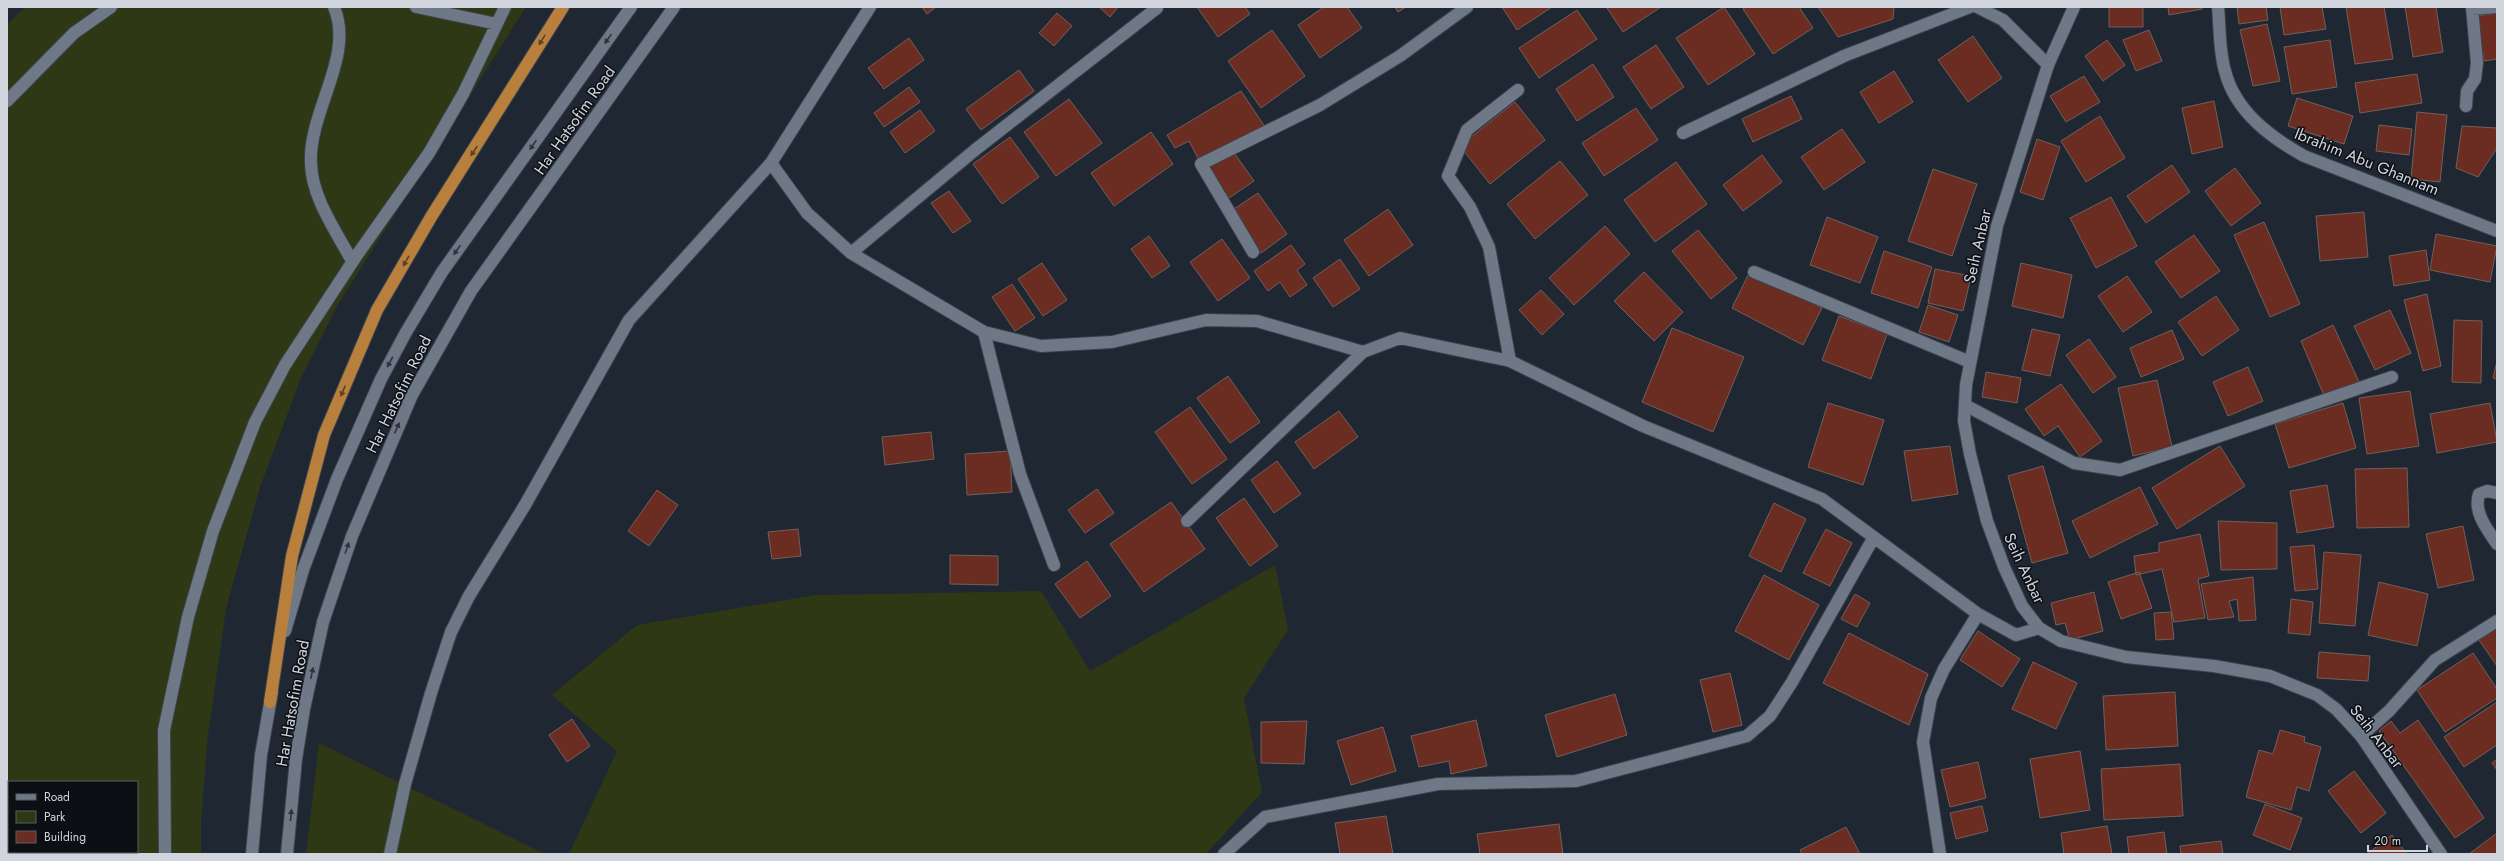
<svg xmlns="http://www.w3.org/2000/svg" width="2504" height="861" font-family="Jost,sans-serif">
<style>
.green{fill:#2e3814;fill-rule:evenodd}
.building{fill:#6b2d22;stroke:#725f5b}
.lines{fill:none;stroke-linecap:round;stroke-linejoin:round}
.street-casing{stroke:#3d434d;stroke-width:14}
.secondary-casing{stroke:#3d434d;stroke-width:14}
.highway-casing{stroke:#3d434d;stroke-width:14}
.street{stroke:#6f7887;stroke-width:12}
.secondary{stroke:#6f7887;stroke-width:12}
.highway{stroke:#b9803d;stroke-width:12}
.oneway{fill:#2f343d}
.oneway2{fill:#5a4227}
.labels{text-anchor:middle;stroke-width:3;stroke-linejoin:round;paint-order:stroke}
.street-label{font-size:16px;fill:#d0d5dd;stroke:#0c1015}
</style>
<rect width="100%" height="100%" fill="#1f2733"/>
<path class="green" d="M26,7H526L337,306L301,378L260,487L226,609L208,735L201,822V854H7V24ZM9,782H137V852H9Z
M1275,565L1288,630L1244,698L1262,792L1206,854H569L617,751L552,695L637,625L815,595L1041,591L1090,671Z
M319,743L545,854H306Z"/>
<path class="building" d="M922,7H936L927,14Z
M1099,7H1118L1110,17Z
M1197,7H1245L1250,14L1218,37Z
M1324,7H1347L1362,28L1320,58L1298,25Z
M1395,7H1406L1398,12Z
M1502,7H1552L1517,30Z
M1609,7H1661L1623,32L1607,8Z
M1724,7L1755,54L1708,85L1676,38Z
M1746,7H1799L1813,28L1773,54L1743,9Z
M1818,7H1894L1893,19L1838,37Z
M2109,7H2143V27H2109Z
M2168,7H2202V9L2169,15Z
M2237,7H2266L2268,20L2239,24Z
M2280,7H2322L2326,29L2284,35Z
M2346,7H2384L2393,59L2355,64Z
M2405,7H2436L2443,52L2413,57Z
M1577,10L1597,39L1539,78L1519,48Z
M1057,13L1072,26L1054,46L1039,33Z
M2497,13V59L2484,61L2477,16Z
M2267,24L2280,81L2253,86L2240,30Z
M1272,30L1305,76L1261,108L1228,61Z
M2149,30L2162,61L2136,71L2123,40Z
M1973,36L2002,78L1968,102L1938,60Z
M909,38L924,60L884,89L868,68Z
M2107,40L2125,65L2103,81L2085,56Z
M2330,40L2337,87L2292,94L2284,47Z
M1656,45L1684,87L1651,109L1623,67Z
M1593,64L1614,97L1577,121L1556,89Z
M1019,70L1034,91L981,130L966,109Z
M1894,71L1913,102L1879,123L1860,92Z
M2417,74L2422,103L2360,113L2355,83Z
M2084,76L2100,102L2066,122L2050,96Z
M909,87L920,102L884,127L874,113Z
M1241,91L1265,127L1199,160L1189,141L1175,148L1167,135Z
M1791,96L1802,119L1753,142L1742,119Z
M2297,98L2353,116L2344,144L2288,126Z
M1069,99L1102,143L1056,176L1024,132Z
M2214,101L2223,147L2192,154L2182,108Z
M1515,102L1545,140L1490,184L1460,146Z
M1636,108L1658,140L1604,176L1582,143Z
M920,110L935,131L905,153L890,132Z
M2417,112L2447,115L2440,182L2411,179Z
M2100,116L2125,158L2086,182L2061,141Z
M2379,125L2412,129L2409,155L2376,151Z
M2462,126L2497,128V148L2478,177L2456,168Z
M1842,129L1865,162L1824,190L1801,157Z
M1151,132L1173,164L1114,206L1091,173Z
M1010,137L1039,177L1002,204L973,164Z
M2037,139L2060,147L2043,200L2020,192Z
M1230,147L1254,181L1229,198L1205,164Z
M1762,155L1782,182L1743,211L1723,185Z
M1560,161L1588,195L1535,239L1507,204Z
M1676,162L1707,204L1655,242L1624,200Z
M2172,165L2190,192L2146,223L2127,196Z
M2235,168L2261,203L2231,226L2205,191Z
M1933,169L1977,184L1952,256L1908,241Z
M949,191L971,221L953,233L931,203Z
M1258,193L1287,234L1261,253L1231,211Z
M2111,197L2137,246L2096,268L2070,218Z
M1388,209L1413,245L1369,276L1344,240Z
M2364,212L2368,257L2320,261L2316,216Z
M1827,217L1878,237L1860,283L1810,265Z
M2264,222L2300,304L2270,317L2234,235Z
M1605,226L1630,254L1574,305L1549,278Z
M1698,230L1737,278L1711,299L1672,251Z
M2436,234L2497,246L2490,282L2430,270Z
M2194,235L2220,271L2181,298L2155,262Z
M1149,236L1170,266L1152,278L1131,249Z
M1222,239L1250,278L1218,301L1190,262Z
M1291,245L1305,264L1297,270L1307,285L1290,297L1280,282L1268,291L1254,271Z
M2426,250L2430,280L2394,286L2389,256Z
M1884,251L1932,267L1918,308L1871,293Z
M1340,259L1360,289L1333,307L1313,278Z
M1042,263L1067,300L1043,316L1018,279Z
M2021,263L2072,275L2063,318L2012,306Z
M1935,269L1971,276L1963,311L1928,303Z
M1750,271L1822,308L1803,345L1732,308Z
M1644,272L1683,312L1654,341L1614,301Z
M2127,276L2152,312L2123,332L2098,296Z
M1012,284L1035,318L1015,331L992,297Z
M1541,290L1564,314L1542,335L1519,310Z
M2427,294L2441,366L2423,371L2404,300Z
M2216,296L2239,330L2202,356L2178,322Z
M1928,305L1958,315L1949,342L1919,332Z
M2390,310L2411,353L2375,370L2354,326Z
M1839,316L1887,334L1871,379L1822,360Z
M2454,320L2482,321L2481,383L2452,382Z
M2333,325L2360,384L2325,398L2301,341Z
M1672,328L1744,357L1713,432L1642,402Z
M2032,329L2060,335L2050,376L2022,370Z
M2172,330L2184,359L2141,377L2130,348Z
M2089,339L2116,377L2093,393L2066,355Z
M2497,361V379L2493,378Z
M2248,367L2263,401L2228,416L2213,382Z
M1986,372L2021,378L2017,403L1982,397Z
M1228,376L1260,422L1230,443L1197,398Z
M2157,380L2172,447L2133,456L2118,388Z
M2061,384L2102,441L2080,457L2058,426L2044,436L2025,409Z
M2410,391L2419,446L2367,454L2359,398Z
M1828,403L1884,420L1863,485L1808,467Z
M2343,403L2356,448L2289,468L2275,424Z
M2490,403L2497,442L2437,453L2430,414Z
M1190,407L1227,459L1192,484L1155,432Z
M1339,411L1358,437L1314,469L1295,442Z
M931,432L934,459L885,465L882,437Z
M1950,446L1958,494L1912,501L1904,451Z
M2220,446L2245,486L2177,529L2152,488Z
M1010,451L1012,492L967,495L965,454Z
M1277,461L1301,494L1274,513L1251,480Z
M2043,466L2068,553L2032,563L2008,476Z
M2407,468L2409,527L2357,528L2355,469Z
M2327,485L2334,527L2297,533L2290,491Z
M2140,487L2158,524L2090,558L2072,521Z
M1097,489L1114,513L1085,533L1068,510Z
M657,490L678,505L649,546L628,531Z
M1244,498L1278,546L1250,566L1216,518Z
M1171,502L1205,549L1144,592L1110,544Z
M1774,503L1806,519L1781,572L1749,556Z
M2218,521L2277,523V569L2221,570Z
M2463,526L2474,580L2438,588L2426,534Z
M798,529L801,556L772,559L768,532Z
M1826,529L1852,543L1830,586L1803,573Z
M2200,534L2209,576L2198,579L2205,618L2174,622L2162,569L2136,575L2134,556L2159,552V543Z
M2314,545L2318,589L2295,591L2290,547Z
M2324,552L2361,555L2355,626L2319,623Z
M950,555L998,556V585L950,584Z
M1087,561L1111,596L1080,618L1055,584Z
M2139,572L2152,608L2121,619L2108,582Z
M1764,575L1819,605L1789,660L1735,631Z
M2253,577L2256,620L2239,621L2237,599L2229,601L2234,617L2208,620L2201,584Z
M2379,582L2428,594L2417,646L2368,635Z
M2094,592L2103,631L2070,640L2065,623L2056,625L2051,603Z
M1855,594L1870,603L1857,627L1841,619Z
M2291,599L2313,602L2310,635L2288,633Z
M2171,612L2174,639L2156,640L2154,613Z
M2497,628V666L2479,640Z
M1978,631L2020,659L2002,687L1960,660Z
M1849,633L1928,674L1909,725L1823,683Z
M2319,652L2370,656L2368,681L2317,678Z
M2473,653L2497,689V698L2445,732L2417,690Z
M2033,662L2077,683L2056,729L2012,709Z
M1730,673L1742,725L1713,732L1700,680Z
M2175,692L2178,746L2106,750L2103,696Z
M1615,694L1627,735L1557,757L1545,715Z
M2497,702V745L2464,767L2444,737Z
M572,719L590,746L567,762L549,735Z
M1476,720L1487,766L1451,774L1449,761L1419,767L1411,736Z
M2418,720L2484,818L2455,838L2379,731L2391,721L2400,733Z
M1307,721L1304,764L1261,763V722Z
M1383,727L1396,771L1351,785L1337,741Z
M2280,730L2305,737L2304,742L2321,747L2309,791L2297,787L2291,810L2246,797L2259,750L2273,754Z
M2080,751L2090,810L2040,818L2030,759Z
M2497,759V770L2492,763Z
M1978,762L1986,798L1950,807L1941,770Z
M2180,764L2183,816L2104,820L2101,769Z
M2354,771L2386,813L2361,833L2328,791Z
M2265,804L2302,818L2290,850L2253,835Z
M1982,806L1988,831L1956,839L1950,813Z
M1386,816L1393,854H1340L1335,823Z
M1559,824L1563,854H1480L1477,834Z
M2107,826L2112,854H2064L2061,833Z
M1846,827L1860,854H1802L1800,850Z
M2164,832L2167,854H2129L2127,837Z
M2497,833V854H2469Z
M2392,835L2407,854H2367Z
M2221,841L2223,854H2181L2180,846Z"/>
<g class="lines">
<defs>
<path id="street" d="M334,7C355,57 308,111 311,164C312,198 336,231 352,261
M416,7L497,24
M1977,7L2003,20L2048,65
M2218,7C2220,28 2219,51 2225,71C2235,111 2270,137 2304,156L2497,231
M2472,9L2497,7
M7,101L74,33L111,7
M2466,106L2467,91L2475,79L2477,63L2472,7
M1683,133L1844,56L1970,7
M771,163L807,213L851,253L984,332L1041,346L1112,342L1206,320L1257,321L1363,352
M1253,252L1201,164L1320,105L1400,56L1467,7
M851,253L975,150L1157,8
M1754,272L1970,362
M984,332L1020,474L1054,565
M1510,361L1489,247L1470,207L1448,176L1467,130L1518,90
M1965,405L2074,463L2120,470L2392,377
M2497,493L2487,491L2479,494C2473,512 2487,529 2497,544
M1187,521L1363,352L1400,338L1510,361L1643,426L1822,499L1978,614L2016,635L2039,628
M2361,736L2389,711L2435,660L2497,621
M165,854L164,730L188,617L213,531L255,422L285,365L357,255L429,153L463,94L505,7
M390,854L405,784L431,693L451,632L469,596L525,505L629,320L771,163L870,7
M1224,854L1265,817L1438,784L1576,781L1747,736L1770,716L1792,682L1874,537
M1940,854L1923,742L1931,698L1944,669L1978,614"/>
<path id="secondary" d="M2074,7L2048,65L1997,226L1966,385L1964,421L1970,454L1987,521L2004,567L2022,606L2039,628L2061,641L2126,657L2214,666L2270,676L2317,695L2336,709L2361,736L2441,854
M285,631L303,570L337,479L381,379L405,334L442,272L631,7
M252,854L261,755L272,692
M287,854L296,759L304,709L323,622L352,536L412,395L471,291L674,7"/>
<path id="highway" d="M270,702L292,556L324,435L377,310L431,217L563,7"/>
</defs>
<use href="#street" class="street-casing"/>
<use href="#secondary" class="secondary-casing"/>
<use href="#highway" class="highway-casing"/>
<use href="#street" class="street"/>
<use href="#secondary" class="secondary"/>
<use href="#highway" class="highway"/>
</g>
<defs><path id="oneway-solid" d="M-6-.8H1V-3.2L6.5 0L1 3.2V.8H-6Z"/></defs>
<g class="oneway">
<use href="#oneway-solid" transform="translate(608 39) rotate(125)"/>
<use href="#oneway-solid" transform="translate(533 145) rotate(125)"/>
<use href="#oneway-solid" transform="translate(457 250) rotate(125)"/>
<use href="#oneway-solid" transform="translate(390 362) rotate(118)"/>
<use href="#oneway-solid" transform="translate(397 428) rotate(-66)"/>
<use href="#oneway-solid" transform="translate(347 548) rotate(-71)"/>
<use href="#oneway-solid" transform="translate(312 673) rotate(-78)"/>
<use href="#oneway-solid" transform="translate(291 815) rotate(-85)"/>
</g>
<g class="oneway2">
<use href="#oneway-solid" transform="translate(542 40) rotate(122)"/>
<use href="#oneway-solid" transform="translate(474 151) rotate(123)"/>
<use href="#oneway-solid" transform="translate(406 261) rotate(120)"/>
<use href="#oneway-solid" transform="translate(343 391) rotate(113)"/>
</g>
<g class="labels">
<g class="street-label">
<text transform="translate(574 120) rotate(-55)" y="6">Har Hatsofim Road</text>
<text transform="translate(2367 161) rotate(22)" y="6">Ibrahim Abu Ghannam</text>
<text transform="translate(1977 246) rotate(-77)" y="6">Seih Anbar</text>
<text transform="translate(398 394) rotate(-64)" y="6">Har Hatsofim Road</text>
<text transform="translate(2025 568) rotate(65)" y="6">Seih Anbar</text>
<text transform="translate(292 703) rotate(-80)" y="6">Har Hatsofim Road</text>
<text transform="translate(2377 736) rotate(52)" y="6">Seih Anbar</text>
</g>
</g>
<rect width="2504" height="861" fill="none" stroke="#d0d5dd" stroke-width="16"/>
<rect x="8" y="781" width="130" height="72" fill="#0c1015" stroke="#5a5f65"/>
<rect x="16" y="794" width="20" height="6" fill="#6f7887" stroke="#5a5f65"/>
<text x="44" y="801" font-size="12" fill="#d0d5dd">Road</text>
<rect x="16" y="811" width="20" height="12" fill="#2e3814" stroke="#5a5f65"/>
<text x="44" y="821" font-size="12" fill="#d0d5dd">Park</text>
<rect x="16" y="831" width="20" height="12" fill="#6b2d22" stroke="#5a5f65"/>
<text x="44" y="841" font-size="12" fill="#d0d5dd">Building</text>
<path d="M2368 845v6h59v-6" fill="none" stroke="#d0d5dd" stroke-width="2"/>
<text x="2374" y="845" font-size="12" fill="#d0d5dd" stroke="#0c1015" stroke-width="3" paint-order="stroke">20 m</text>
</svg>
